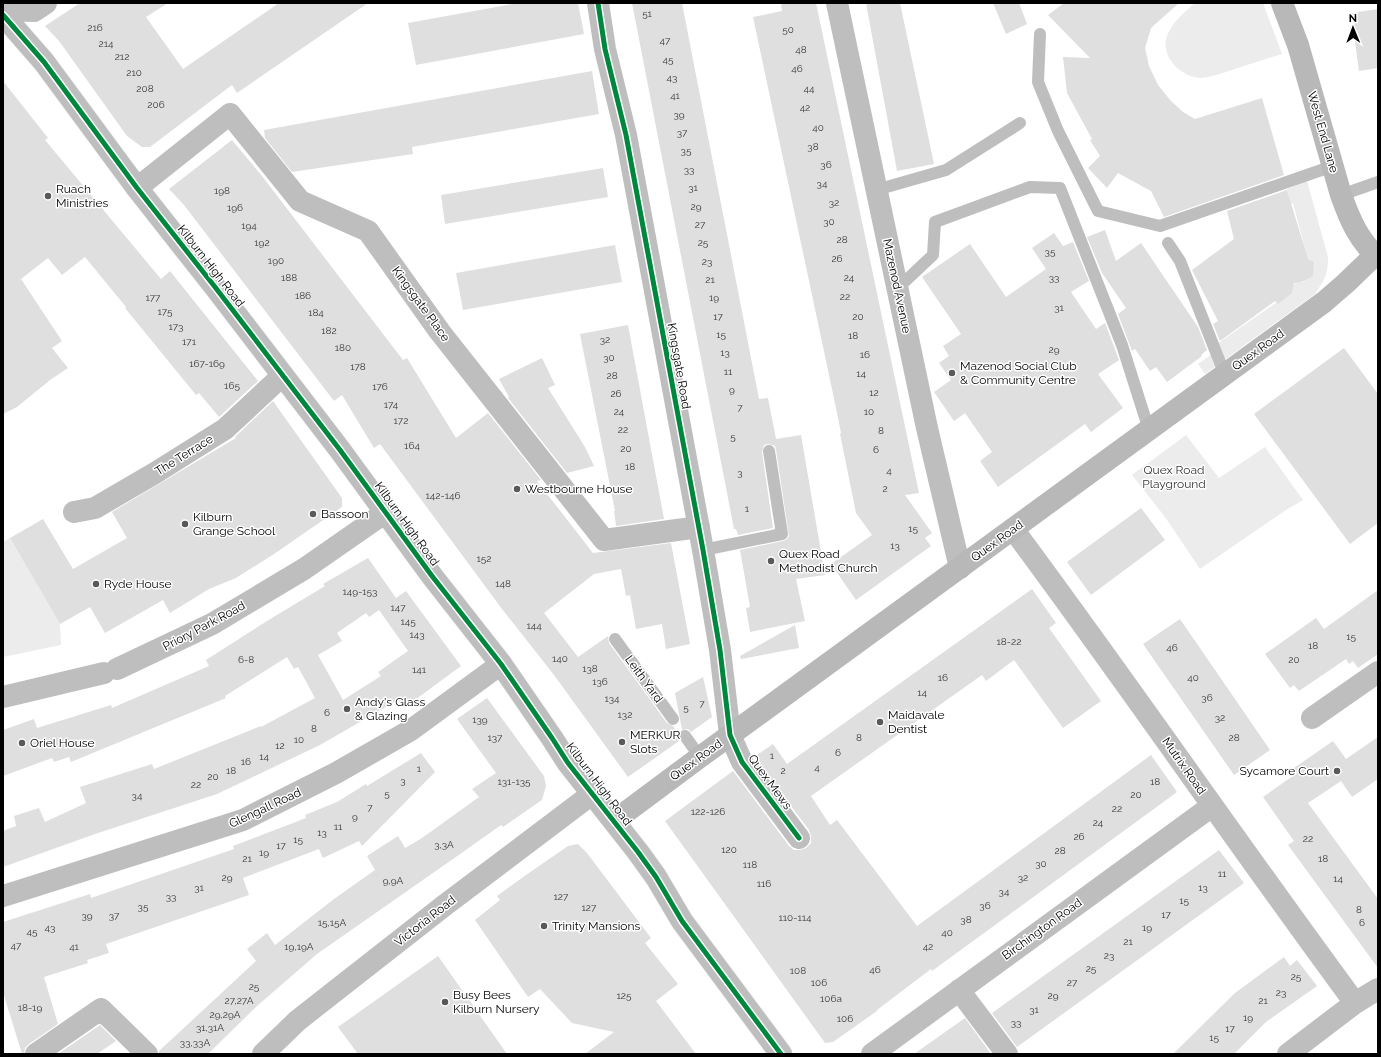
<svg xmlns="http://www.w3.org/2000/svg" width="1381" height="1057" font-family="Raleway,sans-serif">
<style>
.green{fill:#ececec}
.building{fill:#dfdfdf;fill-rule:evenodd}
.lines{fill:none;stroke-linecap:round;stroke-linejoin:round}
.primary-casing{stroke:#dbdbdb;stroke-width:23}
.service{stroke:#bebebe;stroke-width:12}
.minor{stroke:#bebebe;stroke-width:22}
.secondary{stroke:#b8b8b8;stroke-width:22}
.primary{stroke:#bebebe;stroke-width:22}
.cycleway-casing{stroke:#fff;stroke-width:8}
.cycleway{stroke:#00873e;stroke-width:5}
.poi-dot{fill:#595959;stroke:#fff;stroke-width:1.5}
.labels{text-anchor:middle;stroke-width:3;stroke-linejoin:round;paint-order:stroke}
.number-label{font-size:10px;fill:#383838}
.street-label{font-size:12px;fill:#000;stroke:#fff}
.poi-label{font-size:12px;fill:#000;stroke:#fff;text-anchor:start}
.park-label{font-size:12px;fill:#333;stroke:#fff}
</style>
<rect width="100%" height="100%" fill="#fff"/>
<path class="green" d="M1195,3H1263L1282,54C1265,59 1248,65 1232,70C1222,73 1212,77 1202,78C1192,78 1182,73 1175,66C1152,41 1176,19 1195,3Z
M1307,181L1328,257C1328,274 1325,280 1315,294L1205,374L1198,364L1219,349L1217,344L1290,293V288L1298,281L1304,282L1313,276V264L1308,261L1293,203L1291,204L1287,189Z
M1186,435L1219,478L1265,447L1303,500L1286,510L1200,569L1165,517L1132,475Z
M10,538L60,624L61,645L3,657V542Z"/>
<path class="building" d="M80,3H168L146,17L183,69L279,3H368L237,93L232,85L150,147H142L127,136L59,41L45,26Z
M518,3H578L584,34L416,65L408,23Z
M632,3H682L759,399L768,398L776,439L801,435L825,575L796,579L805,621L750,632L746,608L750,607L740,550L783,541L787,539L789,536L776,450L775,446L768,444L764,445L762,452L773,528L738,535L736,529H734Z
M781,3H816L919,493L905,495L932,533L925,538L931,546L856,600L831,564L872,535L856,513L840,434L841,433L836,408L753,17L782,11Z
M866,3H900L934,164L897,171Z
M993,3H1019L1027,24L1006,34Z
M1064,3H1179L1151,28L1145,48L1149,66L1158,85L1171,101L1183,112L1195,119L1262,98L1284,175L1164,217L1151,191L1118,173L1107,188L1088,168L1100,156L1090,140L1092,139L1067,93L1063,57L1090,58L1048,15Z
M1378,9V68L1359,71L1351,13Z
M592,71L599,114L412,147L413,154L292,172L265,138L264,130Z
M3,81L48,138L45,140L161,279L170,271L258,381L219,417L199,393L196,395L125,308L126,307L85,257L62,275L48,258L21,279L62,341L52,348L68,368L50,380L17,407L3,414Z
M232,140L262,176L403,360L407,358L456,438L488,413L541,480L537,481L593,553L671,543L690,644L666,649L662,624L636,629L630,595L626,596L621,569L594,574L544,613L578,657L608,636L609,643L667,723L673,726L678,733L679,741L628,777L554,675L502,609L380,444L374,448L342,395L334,401L184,205L169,189Z
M603,168L608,197L445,224L441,195Z
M1287,190L1308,259L1314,262L1313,276L1305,281L1294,283L1292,293L1278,304L1275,301L1220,341L1213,324L1218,321L1192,270L1234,239L1227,211Z
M1105,230L1116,261L1141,243L1198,327L1207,350L1201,355L1202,356L1167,382L1156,367L1150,371L1135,349L1132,351L1118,314L1126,308L1102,273L1087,237Z
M1054,233L1063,246L1073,242L1089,281L1071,292L1096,329L1105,323L1119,360L1098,374L1123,408L1091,432L1085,424L998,487L980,461L992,452L965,413L954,421L934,392L951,380L939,363L949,356L943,346L961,334L922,277L970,244L1006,297L1046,269L1032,248Z
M615,245L622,282L463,310L456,273Z
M628,325L664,519L616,526L614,511H615L580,334Z
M1344,348L1378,394V523L1350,544L1254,414Z
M542,358L555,385L548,388L585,447L594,466L567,473L508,398L509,397L499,379Z
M273,401L342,498V507L274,554L236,578L209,589L170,613L163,600L105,633L90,607L60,624L10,538L43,519L73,569L127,538L112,512L236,438L235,437Z
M1141,508L1165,540L1091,595L1067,562Z
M368,558L396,598L406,591L461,666L404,708L398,700L320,745L217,794L95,834L3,867V831L16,826L14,816L39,808L45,822L86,803L80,787L152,764L154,769L261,726V727L315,698L298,667L294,669L287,657L225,696L226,698L71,762L69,757L54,762L52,758L3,776V730L34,719L37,728L111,705L112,708L209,666L206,660L267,621L325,586L323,584ZM379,610L408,651L378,672L381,676L343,700L318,655L342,641L337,633L366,613L369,617Z
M1032,589L1056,623L1049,628L1101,701L1063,728L1014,660L986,681L982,675L811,796L830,825L837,820L917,926L1151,755L1177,792L932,971L931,969L877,1010V1011L833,1042L825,1043L665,821L733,771L789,846L794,850H800L806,848L811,843V836L809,830L754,757L773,744L787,764Z
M1378,590V654L1358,668L1353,661L1349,664L1346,659L1299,691L1294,685L1290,688L1265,654L1316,618L1324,629Z
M1180,619L1270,750L1234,775L1143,644Z
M795,625L799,648L741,659L740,656Z
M703,677L712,717L691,732L688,729L682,730L675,693Z
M487,698L544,776L546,786L542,800L503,827L501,825L463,852L317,954L257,1006L208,1054H159V1051L256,961L247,949L267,933L275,945L334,899L375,870L367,856L398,836L405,848L422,838L479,797L472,789L496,773L457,719Z
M1378,737V779L1352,797L1341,781L1308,803L1378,899V968L1288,845L1294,841L1263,797L1297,773L1294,768L1333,741L1346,759Z
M421,753L435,772L362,846L359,841L323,858L319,849L243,878L249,895L106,944L109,953L87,960L88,963L44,977L58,1024L29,1044L25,1048L24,1054H22L3,992V922L90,894L91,898L234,849L233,846L306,818L305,815L337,802L366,784L367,786Z
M578,844L587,853L651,938L645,943L678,984L656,1001L696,1054H585L614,1032L572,1023L540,989L528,997L475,920L500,900L497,896L526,875L568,846Z
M1219,850L1244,883L1017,1047L992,1013Z
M438,956L507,1054H358L338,1027Z
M1284,957L1290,966L1297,960L1317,986L1266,1022L1234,1054H1173L1235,993Z
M965,1018L991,1054H914Z
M100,1025L116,1041L97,1054H58Z"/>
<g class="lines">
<defs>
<path id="primary" d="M3,15L44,62L137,188L215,287L340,450L432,576L501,664L552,738L568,763L638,852L656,877L682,921L781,1054"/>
</defs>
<use href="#primary" class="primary-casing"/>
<path class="service" d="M1040,34L1038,82L1058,131L1098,211L1160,226L1333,166
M876,190L946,170L1020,123
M1341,195L1378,182
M1168,243L1180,261L1225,375
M898,288L933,255L935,222L1030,187L1060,188L1122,345L1149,430
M703,550L782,534L769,451
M615,639L673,719
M685,736L700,757"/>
<path class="minor" d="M598,3L605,49L626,135L703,550L720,650L730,735L742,762L799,838
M837,3L927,428L960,568
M3,10L34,11L46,3
M137,188L230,114L300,201L368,231L440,332L604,540L699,527
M74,512L95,508L155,473L225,429L282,376
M1013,529C1129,685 1239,846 1355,1003
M117,669L212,624L304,569L386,512
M3,697L104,673
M1312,718L1378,672
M3,896L243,820L336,773L411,730L501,664
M959,990L1007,1054
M36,1054L101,1009L147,1054
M263,1054L297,1021L445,905L592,794
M872,1054L1212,806
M1288,1054L1355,1003L1378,989"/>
<path class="secondary" d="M1282,3L1298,45L1341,195C1350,220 1358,239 1378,258
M614,821L700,757L1324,302L1346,283L1375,255"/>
<use href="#primary" class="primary"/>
<defs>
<path id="cycleway" d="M598,3L605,49L626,135L703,550L720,650L730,735L742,762L799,838
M3,15L44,62L137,188L215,287L340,450L432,576L501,664L552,738L568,763L638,852L656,877L682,921L781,1054"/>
</defs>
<use href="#cycleway" class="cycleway-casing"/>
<use href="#cycleway" class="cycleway"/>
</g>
<g class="poi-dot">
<circle cx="48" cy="196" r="4"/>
<circle cx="952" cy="373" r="4"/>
<circle cx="517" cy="489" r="4"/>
<circle cx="313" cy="514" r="4"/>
<circle cx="185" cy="524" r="4"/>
<circle cx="771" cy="561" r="4"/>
<circle cx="96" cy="584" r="4"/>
<circle cx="347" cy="709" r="4"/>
<circle cx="880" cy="722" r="4"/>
<circle cx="622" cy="742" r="4"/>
<circle cx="22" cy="743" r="4"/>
<circle cx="1337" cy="771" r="4"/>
<circle cx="544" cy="926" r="4"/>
<circle cx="445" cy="1002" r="4"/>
</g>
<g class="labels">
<g class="number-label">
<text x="647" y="17">51</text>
<text x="95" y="31">216</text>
<text x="788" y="33">50</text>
<text x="665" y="44">47</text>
<text x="106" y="47">214</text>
<text x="801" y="53">48</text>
<text x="122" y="60">212</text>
<text x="668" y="63">45</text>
<text x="797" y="72">46</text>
<text x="134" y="76">210</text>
<text x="672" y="81">43</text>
<text x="145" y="92">208</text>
<text x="809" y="92">44</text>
<text x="675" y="99">41</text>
<text x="156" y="108">206</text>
<text x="805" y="111">42</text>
<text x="679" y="118">39</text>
<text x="818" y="131">40</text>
<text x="682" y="136">37</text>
<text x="813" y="150">38</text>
<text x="686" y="154">35</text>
<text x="826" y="168">36</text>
<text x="689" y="173">33</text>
<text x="822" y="187">34</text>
<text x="693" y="191">31</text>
<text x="222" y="194">198</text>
<text x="834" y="206">32</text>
<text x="696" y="210">29</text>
<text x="235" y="211">196</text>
<text x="829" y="225">30</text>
<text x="700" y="228">27</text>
<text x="249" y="229">194</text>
<text x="842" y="243">28</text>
<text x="262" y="246">192</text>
<text x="703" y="246">25</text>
<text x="1050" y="255">35</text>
<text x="837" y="262">26</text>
<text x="276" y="264">190</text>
<text x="707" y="265">23</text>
<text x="289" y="281">188</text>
<text x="849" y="281">24</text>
<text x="1054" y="281">33</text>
<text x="710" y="283">21</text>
<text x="303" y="299">186</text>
<text x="845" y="300">22</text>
<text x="153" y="301">177</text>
<text x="714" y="301">19</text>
<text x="1059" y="311">31</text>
<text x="165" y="315">175</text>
<text x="316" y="316">184</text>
<text x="718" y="320">17</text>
<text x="858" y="320">20</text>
<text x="176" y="330">173</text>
<text x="329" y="334">182</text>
<text x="721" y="338">15</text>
<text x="853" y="339">18</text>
<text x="605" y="343">32</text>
<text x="189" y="345">171</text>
<text x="343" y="351">180</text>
<text x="1054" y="353">29</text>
<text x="725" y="356">13</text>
<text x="865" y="358">16</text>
<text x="609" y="361">30</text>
<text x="207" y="367">167-169</text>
<text x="358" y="370">178</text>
<text x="728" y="375">11</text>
<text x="861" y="377">14</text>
<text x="612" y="379">28</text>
<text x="232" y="389">165</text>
<text x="380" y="390">176</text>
<text x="732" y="393">9</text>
<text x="874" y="396">12</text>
<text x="616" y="397">26</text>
<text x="391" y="408">174</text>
<text x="740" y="411">7</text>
<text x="619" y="415">24</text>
<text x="869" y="415">10</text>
<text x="401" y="424">172</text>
<text x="623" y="433">22</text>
<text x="881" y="434">8</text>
<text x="733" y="440">5</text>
<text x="412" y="449">164</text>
<text x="626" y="452">20</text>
<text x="876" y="453">6</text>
<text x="630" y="470">18</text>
<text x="889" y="474">4</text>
<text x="740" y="476">3</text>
<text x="885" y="492">2</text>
<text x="443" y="499">142-146</text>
<text x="747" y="512">1</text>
<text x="913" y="532">15</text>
<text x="895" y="549">13</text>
<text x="484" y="562">152</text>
<text x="503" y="587">148</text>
<text x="360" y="595">149-153</text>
<text x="398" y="611">147</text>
<text x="408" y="625">145</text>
<text x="534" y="629">144</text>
<text x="417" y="638">143</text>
<text x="1351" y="640">15</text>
<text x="1009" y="645">18-22</text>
<text x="1313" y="649">18</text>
<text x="1172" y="651">46</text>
<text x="560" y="662">140</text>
<text x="246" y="663">6-8</text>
<text x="1294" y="663">20</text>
<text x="590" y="672">138</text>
<text x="419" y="673">141</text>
<text x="943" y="681">16</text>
<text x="1193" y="681">40</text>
<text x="600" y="685">136</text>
<text x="922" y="696">14</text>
<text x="1207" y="701">36</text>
<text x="612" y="702">134</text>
<text x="702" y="707">7</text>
<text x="686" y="711">5</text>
<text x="327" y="716">6</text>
<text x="625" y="718">132</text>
<text x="1220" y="721">32</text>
<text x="480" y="723">139</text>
<text x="314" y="732">8</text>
<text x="495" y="741">137</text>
<text x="859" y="741">8</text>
<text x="1234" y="741">28</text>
<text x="299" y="743">10</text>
<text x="280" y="749">12</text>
<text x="838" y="756">6</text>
<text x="772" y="759">1</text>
<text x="264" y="760">14</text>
<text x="246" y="765">16</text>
<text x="817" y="771">4</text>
<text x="419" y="772">1</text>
<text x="231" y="774">18</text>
<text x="783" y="774">2</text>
<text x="213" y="780">20</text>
<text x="403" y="784">3</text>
<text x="514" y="785">131-135</text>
<text x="1155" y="785">18</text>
<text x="196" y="788">22</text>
<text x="387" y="797">5</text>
<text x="1136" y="798">20</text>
<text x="137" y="799">34</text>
<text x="370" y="811">7</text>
<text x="1117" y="812">22</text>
<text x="708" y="815">122-126</text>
<text x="355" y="820">9</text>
<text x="1098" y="826">24</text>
<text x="338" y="830">11</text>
<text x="322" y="836">13</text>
<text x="1079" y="840">26</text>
<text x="1308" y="842">22</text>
<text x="298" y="843">15</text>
<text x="444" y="848">3,3A</text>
<text x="281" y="849">17</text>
<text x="729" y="853">120</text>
<text x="1060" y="854">28</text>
<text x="264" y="856">19</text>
<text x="247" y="862">21</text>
<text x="1323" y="862">18</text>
<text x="1041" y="867">30</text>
<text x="750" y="868">118</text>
<text x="1222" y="877">11</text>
<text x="227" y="881">29</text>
<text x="1023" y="881">32</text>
<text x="1338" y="882">14</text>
<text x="393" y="884">9,9A</text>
<text x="764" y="887">116</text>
<text x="199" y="891">31</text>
<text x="1203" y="891">13</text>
<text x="1004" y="895">34</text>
<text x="171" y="900">33</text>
<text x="561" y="900">127</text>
<text x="1184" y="904">15</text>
<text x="985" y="909">36</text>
<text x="143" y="910">35</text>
<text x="589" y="911">127</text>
<text x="1359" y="913">8</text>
<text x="1166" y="918">17</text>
<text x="87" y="919">39</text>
<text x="114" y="919">37</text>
<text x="795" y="921">110-114</text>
<text x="966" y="923">38</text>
<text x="332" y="926">15,15A</text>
<text x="1362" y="926">6</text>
<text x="50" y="931">43</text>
<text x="1147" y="931">19</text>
<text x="32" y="935">45</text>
<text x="947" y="936">40</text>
<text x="1128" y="945">21</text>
<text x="16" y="949">47</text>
<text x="74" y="950">41</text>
<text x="299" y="950">19,19A</text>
<text x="928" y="950">42</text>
<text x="1109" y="959">23</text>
<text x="1091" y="972">25</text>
<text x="875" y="973">46</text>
<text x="798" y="974">108</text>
<text x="1296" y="980">25</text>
<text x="819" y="986">106</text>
<text x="1072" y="986">27</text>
<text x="254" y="990">25</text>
<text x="1281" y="996">23</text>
<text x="624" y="999">125</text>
<text x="1053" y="999">29</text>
<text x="831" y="1002">106a</text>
<text x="239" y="1004">27,27A</text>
<text x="1263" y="1004">21</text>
<text x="30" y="1011">18-19</text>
<text x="1034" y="1013">31</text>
<text x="225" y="1018">29,29A</text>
<text x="1248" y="1021">19</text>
<text x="845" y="1022">106</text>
<text x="1016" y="1026">33</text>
<text x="210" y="1031">31,31A</text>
<text x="1230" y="1032">17</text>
<text x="1214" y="1041">15</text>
<text x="195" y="1046">33,33A</text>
</g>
<g class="street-label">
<text transform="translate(1323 132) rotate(74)" y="4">West End Lane</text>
<text transform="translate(211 266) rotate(52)" y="4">Kilburn High Road</text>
<text transform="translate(897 286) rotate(78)" y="4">Mazenod Avenue</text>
<text transform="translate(421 304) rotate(54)" y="4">Kingsgate Place</text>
<text transform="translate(1258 350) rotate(-36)" y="4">Quex Road</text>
<text transform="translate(679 366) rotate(80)" y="4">Kingsgate Road</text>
<text transform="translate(184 455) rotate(-32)" y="4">The Terrace</text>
<text transform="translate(407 524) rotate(54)" y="4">Kilburn High Road</text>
<text transform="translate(997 541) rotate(-36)" y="4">Quex Road</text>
<text transform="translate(204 626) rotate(-28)" y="4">Priory Park Road</text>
<text transform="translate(644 679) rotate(54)" y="4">Leith Yard</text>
<text transform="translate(696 760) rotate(-36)" y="4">Quex Road</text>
<text transform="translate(1184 766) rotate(55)" y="4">Mutrix Road</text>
<text transform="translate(770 782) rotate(54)" y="4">Quex Mews</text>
<text transform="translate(599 784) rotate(53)" y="4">Kilburn High Road</text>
<text transform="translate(265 808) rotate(-25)" y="4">Glengall Road</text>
<text transform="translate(425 921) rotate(-38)" y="4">Victoria Road</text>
<text transform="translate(1042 929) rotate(-36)" y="4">Birchington Road</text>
</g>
<g class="poi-label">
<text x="56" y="193">Ruach<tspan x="56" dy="14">Ministries</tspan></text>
<text x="960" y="370">Mazenod Social Club<tspan x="960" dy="14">&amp; Community Centre</tspan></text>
<text x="525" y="493">Westbourne House</text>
<text x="321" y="518">Bassoon</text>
<text x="193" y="521">Kilburn<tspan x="193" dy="14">Grange School</tspan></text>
<text x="779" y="558">Quex Road<tspan x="779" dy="14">Methodist Church</tspan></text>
<text x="104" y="588">Ryde House</text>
<text x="355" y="706">Andy's Glass<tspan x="355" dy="14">&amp; Glazing</tspan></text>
<text x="888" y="719">Maidavale<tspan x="888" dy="14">Dentist</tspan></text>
<text x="630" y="739">MERKUR<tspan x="630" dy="14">Slots</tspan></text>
<text x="30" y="747">Oriel House</text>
<text x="1329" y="775" text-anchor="end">Sycamore Court</text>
<text x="552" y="930">Trinity Mansions</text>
<text x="453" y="999">Busy Bees<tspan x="453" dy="14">Kilburn Nursery</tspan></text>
</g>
<g class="park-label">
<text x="1174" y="474">Quex Road<tspan x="1174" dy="14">Playground</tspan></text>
</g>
</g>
<rect width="1381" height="1057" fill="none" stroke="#000000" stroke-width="8"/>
<g transform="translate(1353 28) rotate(359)" stroke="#ffffff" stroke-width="3" paint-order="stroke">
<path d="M0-3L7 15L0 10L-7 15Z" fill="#000000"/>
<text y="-6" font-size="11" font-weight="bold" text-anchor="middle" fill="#000000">N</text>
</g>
</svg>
